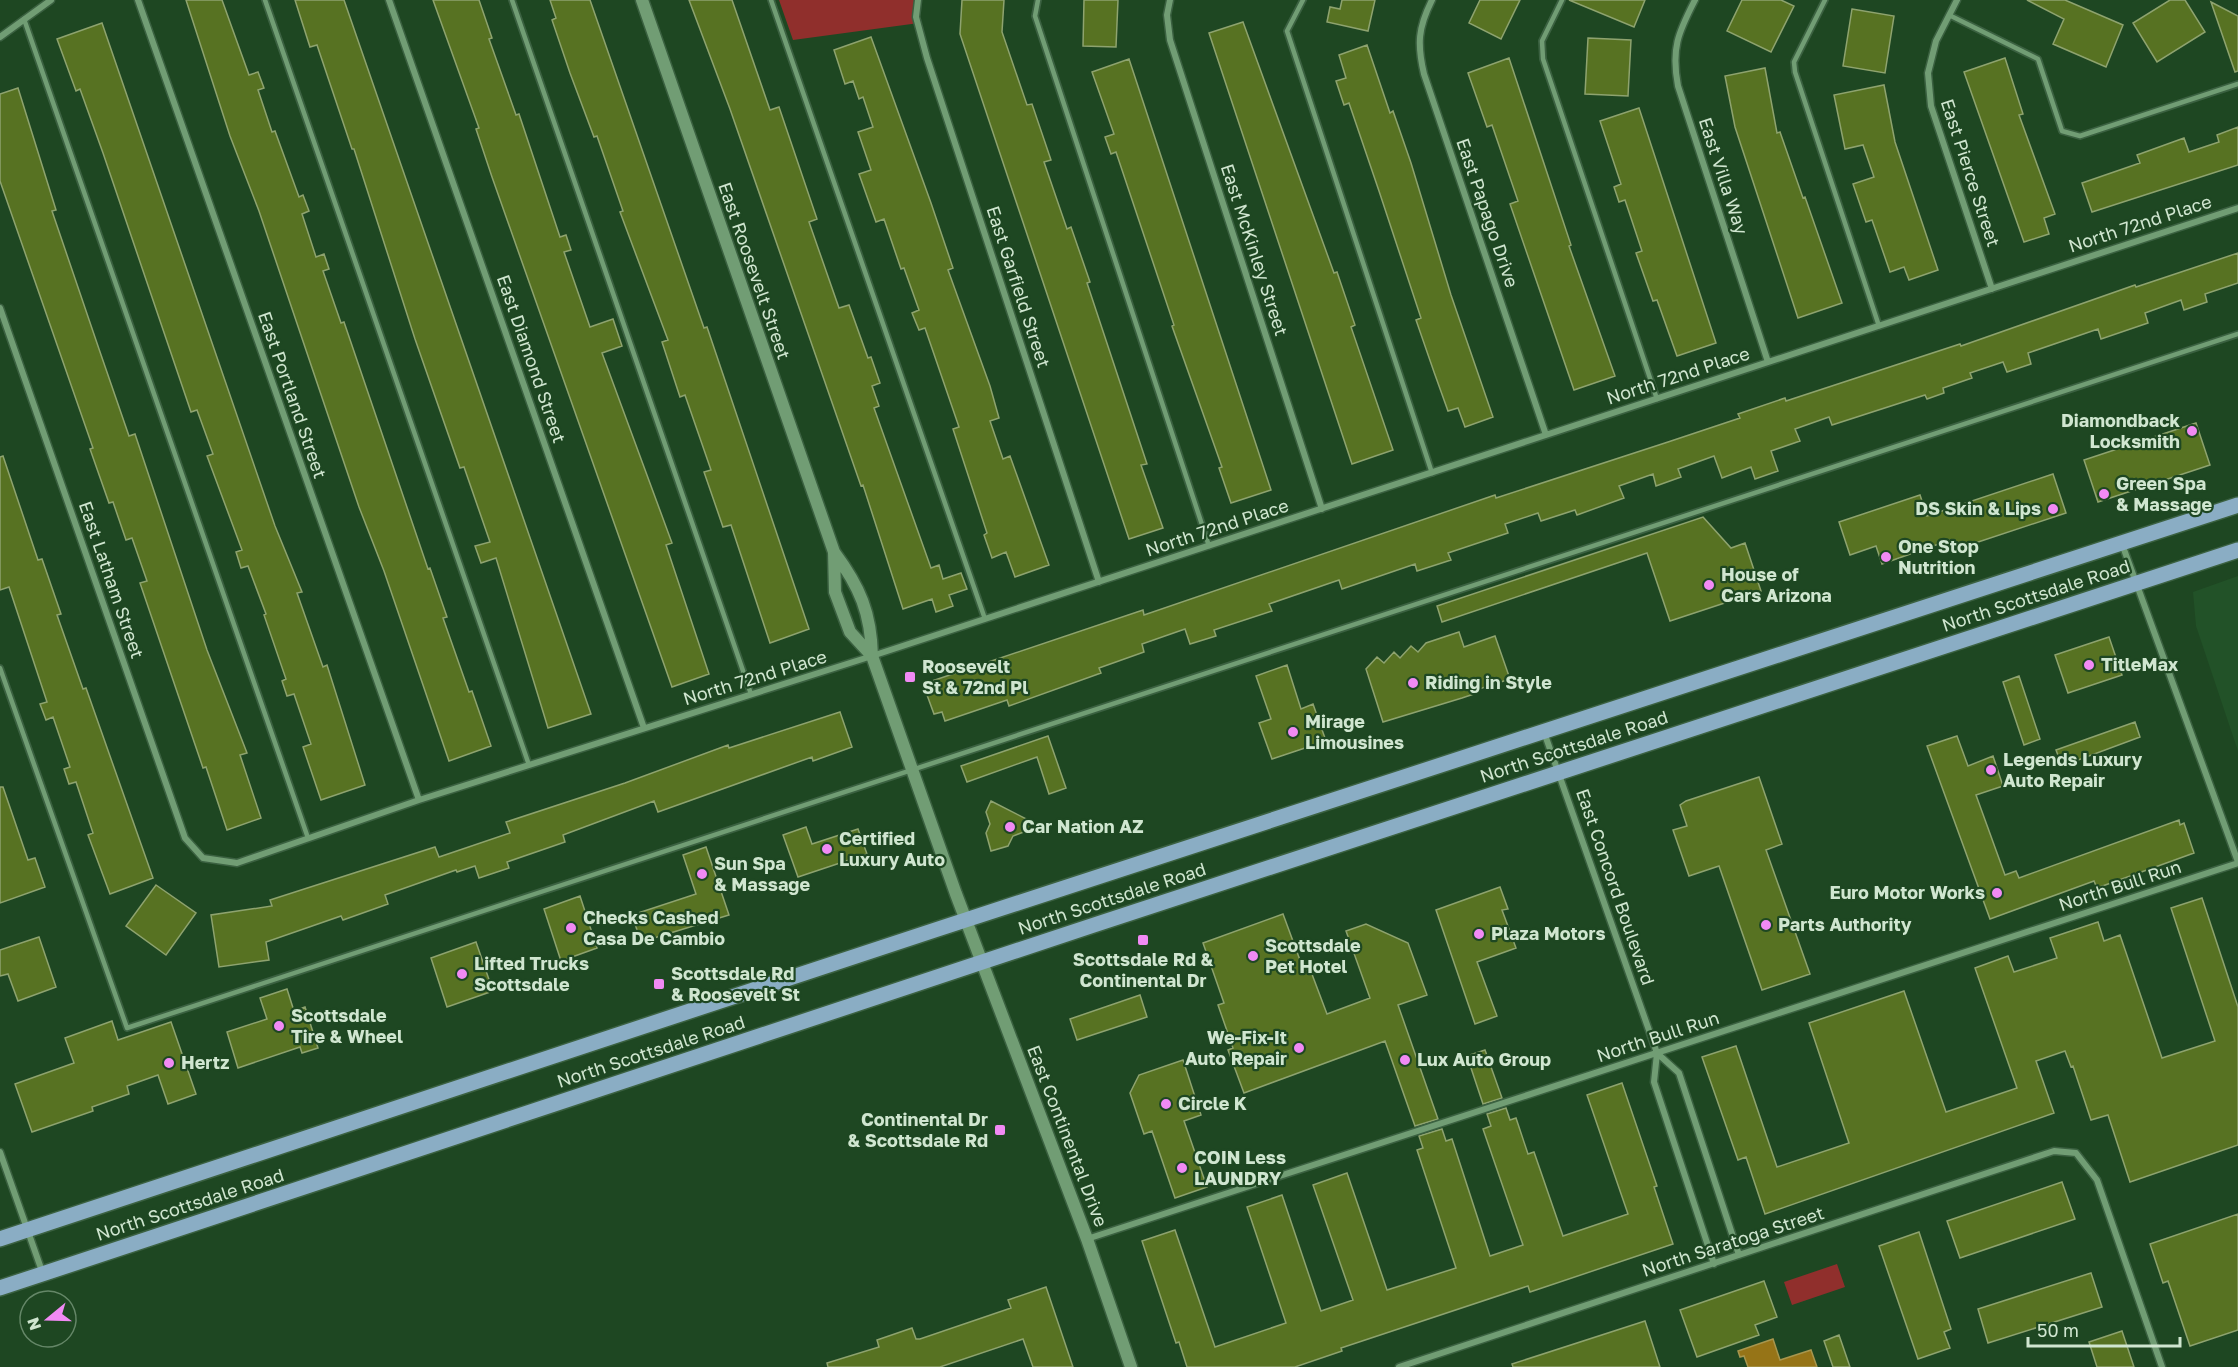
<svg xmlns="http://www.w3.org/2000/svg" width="2238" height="1367" font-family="'Golos Text',sans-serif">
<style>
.built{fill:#225228}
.green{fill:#902f2c}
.water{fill:#967417;stroke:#a7964e;stroke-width:1.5}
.building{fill:#577222;stroke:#8ea36f;stroke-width:1.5}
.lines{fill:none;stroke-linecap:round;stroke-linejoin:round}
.lane-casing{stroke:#3b6141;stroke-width:8}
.street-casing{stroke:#3b6141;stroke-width:9}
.secondary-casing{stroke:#3b6141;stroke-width:15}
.primary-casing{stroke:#3b6141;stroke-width:18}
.lane{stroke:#719d74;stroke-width:4.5}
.street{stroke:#719d74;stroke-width:6}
.secondary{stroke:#719d74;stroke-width:12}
.primary{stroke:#8aadc4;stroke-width:15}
.poi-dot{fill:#f18af4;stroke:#1e4722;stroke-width:2}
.labels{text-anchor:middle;stroke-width:4.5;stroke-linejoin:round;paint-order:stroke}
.street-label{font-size:18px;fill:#d0e6d0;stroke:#1e4722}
.poi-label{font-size:18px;font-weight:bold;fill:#d0e6d0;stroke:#1e4722;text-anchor:start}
</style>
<rect width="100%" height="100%" fill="#1e4722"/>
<path class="built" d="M2238,576V751L2196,626L2193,592Z"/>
<path class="green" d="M779,0H918L919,23L793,40Z
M1837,1264L1845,1287L1792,1305L1784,1282Z"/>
<path class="water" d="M1773,1339L1780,1360L1811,1350L1817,1367H1748L1744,1356L1740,1357L1738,1351Z"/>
<path class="building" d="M186,0H222L249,75L258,72L264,88L258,90L272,132L275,131L299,197L303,195L309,211L302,214L316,257L324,254L329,269L323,271L341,323L344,322L428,569L430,568L447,617L443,618L469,692L472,691L491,746L449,761L384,571L359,507L259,211L230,136Z
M295,0H344L591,714L548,728L496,558L481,563L475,546L490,542L464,467L460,468L415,339L354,149H352L317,45L310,47Z
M433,0H479L492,38L489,39L516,115L519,114L560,237L566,235L571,250L564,252L590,327L613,319L622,346L602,353L672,543L666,545L709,674L672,687L492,177L476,129L479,128Z
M550,0H590L704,328L707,327L809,629L770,643L731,525L723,527L704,472L711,470L685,395L680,397L662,342L668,340L620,212L623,211L597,136L594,137L570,73L552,20L556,18Z
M689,0H732L770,110L779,107L817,219L809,222L839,308L849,305L868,358L871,357L880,383L872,386L879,406L874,408L931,568L939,565L943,579L961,573L967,589L949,595L953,606L936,612L932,599L903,609L863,485L861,486L730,109Z
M962,0H1004L1002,32L1027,105L1032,104L1051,160L1044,162L1067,229L1071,227L1090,282L1087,283L1147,464L1141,465L1163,528L1129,539L960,34Z
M1084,0H1118L1116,47L1083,46Z
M1342,0H1375L1368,31L1327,22L1330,7L1340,9Z
M1480,0H1520L1501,39L1469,23Z
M1569,0H1645L1634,27Z
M1742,0H1781L1794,6L1771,52L1727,31Z
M2027,0H2065L2123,25L2106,67L2053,44L2064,19Z
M2170,0H2185L2205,32L2157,62L2133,23Z
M2211,2L2238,16V71L2235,72Z
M1852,9L1894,16L1885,73L1843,66Z
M1243,22L1313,215L1334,273L1337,272L1355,325L1351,327L1393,450L1352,464L1209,33Z
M102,23L275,526L302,592L297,593L323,667L327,665L365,785L321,800L303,747L311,744L294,694L287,696L282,681L286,679L264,615L266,614L248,566L241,568L236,552L242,550L207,456L213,454L197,410L191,412L103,153L80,89L76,91L57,39Z
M871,37L931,203L953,268L948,270L990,386L999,418L990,421L1003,459L1010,456L1049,565L1015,577L1006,552L992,558L984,535L987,533L953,429L959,427L925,328L919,330L912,313L919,310L904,268L901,269L884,219L876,222L859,174L871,170L858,132L873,127L863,97L859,99L853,81L845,84L834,50Z
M1588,38L1631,40L1628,96L1585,94Z
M1367,45L1390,113L1393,111L1411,163L1451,295L1493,417L1465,427L1458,408L1448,411L1434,372L1416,320L1421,318L1379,191L1349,103L1344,105L1336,81L1346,78L1339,55Z
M1509,58L1571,245L1569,246L1615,376L1574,390L1510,204L1518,201L1492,125L1487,127L1468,73Z
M2005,58L2023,114L2019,115L2055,214L2044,218L2049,234L2024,242L1964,72Z
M1129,59L1271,490L1231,503L1219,468L1222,467L1172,326L1174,325L1116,152L1111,154L1105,137L1114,134L1092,72Z
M1765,68L1777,133L1780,132L1803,198L1805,197L1842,303L1798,318L1735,127L1725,76Z
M1884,85L1895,142L1938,270L1909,280L1904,267L1890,272L1872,220L1866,222L1853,184L1874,177L1863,145L1845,149L1834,95Z
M18,88L56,210L52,211L99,349L129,436L135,434L207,650L247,753L240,755L261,818L227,830L206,767L203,768L140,583L147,581L132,538L126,540L113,502L109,503L90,449L93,448L0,181V94Z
M1639,108L1716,343L1677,356L1657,300L1653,301L1636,253L1642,251L1625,200L1619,202L1614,187L1621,184L1600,121Z
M2238,127V165L2092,212L2082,183L2140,163L2137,155L2184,138L2189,152L2219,142L2217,135Z
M2238,253V283L2205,294L2207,302L2184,310L2181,300L2145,313L2148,323L2101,339L2098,329L2028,353L2031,364L2007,372L2003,362L1970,373L1972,378L1943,388L1944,393L1927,399L1925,395L1832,425L1829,417L1795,429L1800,441L1771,451L1778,471L1755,479L1751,467L1722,478L1714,456L1678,469L1681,477L1656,486L1653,474L1619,486L1624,498L1577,515L1575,510L1541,521L1538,513L1505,524L1508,533L1448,553L1451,560L1417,571L1415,564L1342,589L1339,580L1269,604L1272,611L1214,630L1216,636L1190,644L1185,629L1142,644L1144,652L1099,668L1101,673L1009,706L1007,700L945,721L942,712L934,714L923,684L1143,610L1144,615L1495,495L1496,498L1668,442L1740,418L1738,414L1785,398L1786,401L1960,344L1961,346L2135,285L2136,287Z
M2196,423L2210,465L2098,502L2084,460Z
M3,456L38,560L42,559L61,614L57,615L83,689L86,688L153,878L110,894L88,835L93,833L76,782L69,784L64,769L70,767L53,717L46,720L40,704L47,702L9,587L0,590V457Z
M2053,474L2066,513L1954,550L1950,540L1882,564L1876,546L1850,555L1839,522L1920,495L1927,516Z
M1703,517L1731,548L1745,543L1761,591L1670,621L1647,553L1442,622L1437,606Z
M1459,632L1464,647L1495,636L1510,679L1476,690L1477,693L1462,698L1383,722L1366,669L1377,657L1384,663L1394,652L1400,658L1411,646L1418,652L1426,643Z
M2109,637L2122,675L2068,693L2055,655Z
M1287,665L1301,709L1313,704L1326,741L1272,759L1259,723L1271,719L1256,676Z
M2019,676L2040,739L2024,745L2003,682Z
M840,712L852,747L813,761L812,757L658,812L654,801L563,835L565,842L507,862L509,868L479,878L475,866L457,872L456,870L385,895L388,904L343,920L341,916L266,942L269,960L219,967L211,915L272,906L270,900L435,847L439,857L510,833L506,822L625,783L728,745L729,748Z
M2135,722L2140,737L2062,766L2056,750Z
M1048,736L1066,788L1049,794L1037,757L967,782L961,766Z
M1957,736L1968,766L1993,756L2003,786L1976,795L2005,875L2016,871L2019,878L2179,820L2180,825L2184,823L2194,853L2097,888L2094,881L1990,919L1927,746Z
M1759,777L1782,844L1766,850L1810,974L1762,990L1719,866L1689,876L1673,830L1687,826L1680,805L1686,801Z
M0,787H3L28,860L35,858L45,887L0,903Z
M991,801L1040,826L1013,836L1008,846L991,851L986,833L990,824L986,812Z
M806,827L812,844L858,829L867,854L798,877L783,835Z
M706,847L729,915L641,942L632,915L696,894L683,855Z
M156,885L196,913L166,955L126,926Z
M1500,887L1508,909L1502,910L1516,948L1477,962L1497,1016L1475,1024L1436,910Z
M580,896L597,948L561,961L544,909Z
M2202,898L2238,1007V1145L2130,1182L2108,1115L2091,1120L2073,1066L2071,1067L2065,1051L2036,1061L2054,1113L1765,1214L1746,1157L1738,1160L1702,1057L1736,1046L1777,1167L1849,1143L1809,1023L1904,991L1946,1112L2017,1088L1975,968L2008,956L2014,972L2057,958L2050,938L2098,922L2104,941L2120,935L2162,1058L2215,1041L2171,908Z
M1283,914L1304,971L1310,969L1327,1014L1370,998L1346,931L1366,924L1408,943L1427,995L1398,1005L1438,1119L1415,1126L1385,1041L1244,1093L1228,1050L1233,1048L1218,1005L1224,1003L1203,943Z
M39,937L56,987L18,1001L8,974L0,976V950Z
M476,942L493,991L447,1007L431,958Z
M287,989L294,1011L305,1007L318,1048L302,1053L300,1047L238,1068L227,1032L267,1019L260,998Z
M1140,995L1147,1017L1077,1040L1070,1019Z
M112,1021L118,1040L171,1022L196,1094L168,1104L158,1075L127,1086L129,1094L92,1107L93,1111L32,1132L15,1084L74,1063L65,1038Z
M1485,1050L1502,1098L1483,1104L1467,1056Z
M1183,1060L1201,1115L1184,1121L1207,1187L1175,1198L1152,1131L1144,1134L1130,1093L1139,1075Z
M1622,1083L1657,1186L1654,1187L1673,1244L1530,1292L1528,1286L1341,1348L1342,1351L1295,1367H1187L1179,1342L1176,1343L1142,1241L1175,1230L1215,1347L1286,1323L1247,1207L1282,1195L1321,1311L1353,1300L1313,1185L1347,1173L1387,1290L1456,1268L1417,1150L1423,1148L1419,1136L1442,1129L1446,1141L1452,1139L1490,1256L1523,1245L1483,1129L1491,1126L1487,1114L1506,1108L1510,1120L1516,1118L1528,1154L1534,1152L1563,1236L1628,1214L1587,1095Z
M2062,1182L2075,1219L1960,1258L1947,1221Z
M2238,1214V1330L2190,1346L2168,1281L2163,1283L2150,1244Z
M1919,1232L1951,1329L1944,1332L1950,1348L1918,1359L1879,1246Z
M2091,1273L2102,1307L1988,1343L1978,1309Z
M1764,1281L1777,1317L1755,1325L1759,1335L1697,1357L1680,1310Z
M1046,1287L1073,1367H1033L1023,1339L940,1367H828L827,1363L879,1347L877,1340L912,1328L916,1339H920L1011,1308L1008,1300Z
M1645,1321L1660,1367H1513L1512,1364Z
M2122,1331L2134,1367H2097L2089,1342Z
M1839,1335L1850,1367H1833L1824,1341Z"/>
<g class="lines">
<defs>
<path id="lane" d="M265,0L529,765
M512,0L751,694
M771,0L985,619
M1038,0L1035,16L1209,546
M1303,0L1287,31L1432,473
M1562,0L1542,41L1543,59L1657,399
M1825,0L1794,62L1795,72L1879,326
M1949,15L2038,59L2062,131L2080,136L2238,84
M24,19L308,838
M0,668L127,1028L2238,334"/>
<path id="street" d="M138,0L419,800
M389,0L644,728
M918,0L916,17L927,58L1099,582
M1170,0L1167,15L1170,40L1322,509
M1432,0C1418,28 1417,44 1424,74L1546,435
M1695,0C1678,33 1671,49 1678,86L1768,362
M1957,0L1936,41L1928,73L1931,106L1992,289
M0,37L51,0
M0,308L185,838L203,858L237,863L419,800L872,656L2238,208
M2122,544L2238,862
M1544,732L1657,1053L1654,1082L1714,1264
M1657,1053L1679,1073L1739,1255
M0,1152L43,1274
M1087,1239L2238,863
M1399,1367L2054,1151L2076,1153L2097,1180L2162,1367"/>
<path id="secondary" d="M642,0L834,552C860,587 871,613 872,656L956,894L1087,1239L1131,1367
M834,552L835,592L850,632L872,656"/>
<path id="primary" d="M0,1239L935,930L2238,505
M0,1288L1094,925L2238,550"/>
</defs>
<use href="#lane" class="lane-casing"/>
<use href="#street" class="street-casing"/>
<use href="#secondary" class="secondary-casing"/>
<use href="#primary" class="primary-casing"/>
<use href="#lane" class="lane"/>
<use href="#street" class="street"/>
<use href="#secondary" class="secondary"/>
<use href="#primary" class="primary"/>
</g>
<g class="poi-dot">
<circle cx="2192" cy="431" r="6"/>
<circle cx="2104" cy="494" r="6"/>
<circle cx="2053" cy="509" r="6"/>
<circle cx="1886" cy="557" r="6"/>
<circle cx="1709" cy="585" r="6"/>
<circle cx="2089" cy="665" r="6"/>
<rect x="904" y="671" width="12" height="12" rx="3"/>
<circle cx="1413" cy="683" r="6"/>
<circle cx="1293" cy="732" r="6"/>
<circle cx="1991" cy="770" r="6"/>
<circle cx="1010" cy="827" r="6"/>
<circle cx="827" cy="849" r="6"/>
<circle cx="702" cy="874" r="6"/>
<circle cx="1997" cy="893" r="6"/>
<circle cx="1766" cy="925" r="6"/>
<circle cx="571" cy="928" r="6"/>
<circle cx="1479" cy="934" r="6"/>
<rect x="1137" y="934" width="12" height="12" rx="3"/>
<circle cx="1253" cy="956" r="6"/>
<circle cx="462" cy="974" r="6"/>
<rect x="653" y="978" width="12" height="12" rx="3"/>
<circle cx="279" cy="1026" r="6"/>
<circle cx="1299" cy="1048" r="6"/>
<circle cx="1405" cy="1060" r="6"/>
<circle cx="169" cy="1063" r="6"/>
<circle cx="1166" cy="1104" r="6"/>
<rect x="994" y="1124" width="12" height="12" rx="3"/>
<circle cx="1182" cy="1168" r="6"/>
</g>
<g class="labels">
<g class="street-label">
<text transform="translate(1970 173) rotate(72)" y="6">East Pierce Street</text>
<text transform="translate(1723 176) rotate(72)" y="6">East Villa Way</text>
<text transform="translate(1487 213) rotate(71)" y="6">East Papago Drive</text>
<text transform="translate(2140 224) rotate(-18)" y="6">North 72nd Place</text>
<text transform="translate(1254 250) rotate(72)" y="6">East McKinley Street</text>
<text transform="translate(754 271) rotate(71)" y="6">East Roosevelt Street</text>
<text transform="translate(1018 287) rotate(72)" y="6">East Garfield Street</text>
<text transform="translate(531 359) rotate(71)" y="6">East Diamond Street</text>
<text transform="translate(1678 376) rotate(-18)" y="6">North 72nd Place</text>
<text transform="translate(292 395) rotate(71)" y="6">East Portland Street</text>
<text transform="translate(1217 528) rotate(-18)" y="6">North 72nd Place</text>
<text transform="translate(111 580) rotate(71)" y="6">East Latham Street</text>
<text transform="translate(2036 596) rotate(-18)" y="6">North Scottsdale Road</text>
<text transform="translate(755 678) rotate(-17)" y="6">North 72nd Place</text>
<text transform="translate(1574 747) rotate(-18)" y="6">North Scottsdale Road</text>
<text transform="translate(2120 886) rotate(-18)" y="6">North Bull Run</text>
<text transform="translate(1615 887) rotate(71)" y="6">East Concord Boulevard</text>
<text transform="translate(1112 899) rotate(-18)" y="6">North Scottsdale Road</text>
<text transform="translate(1658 1037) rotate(-18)" y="6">North Bull Run</text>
<text transform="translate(651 1052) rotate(-18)" y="6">North Scottsdale Road</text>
<text transform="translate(1067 1136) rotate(69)" y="6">East Continental Drive</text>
<text transform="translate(190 1205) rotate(-18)" y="6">North Scottsdale Road</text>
<text transform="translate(1733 1242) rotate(-18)" y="6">North Saratoga Street</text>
</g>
<g class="poi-label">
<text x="2180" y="427" text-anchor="end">Diamondback<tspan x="2180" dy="21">Locksmith</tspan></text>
<text x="2116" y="490">Green Spa<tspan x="2116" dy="21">&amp; Massage</tspan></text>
<text x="2041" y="515" text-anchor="end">DS Skin &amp; Lips</text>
<text x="1898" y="553">One Stop<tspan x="1898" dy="21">Nutrition</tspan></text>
<text x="1721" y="581">House of<tspan x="1721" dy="21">Cars Arizona</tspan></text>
<text x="2101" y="671">TitleMax</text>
<text x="922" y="673">Roosevelt<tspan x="922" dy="21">St &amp; 72nd Pl</tspan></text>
<text x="1425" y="689">Riding in Style</text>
<text x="1305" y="728">Mirage<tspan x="1305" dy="21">Limousines</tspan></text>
<text x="2003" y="766">Legends Luxury<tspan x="2003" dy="21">Auto Repair</tspan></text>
<text x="1022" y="833">Car Nation AZ</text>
<text x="839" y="845">Certified<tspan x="839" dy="21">Luxury Auto</tspan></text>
<text x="714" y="870">Sun Spa<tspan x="714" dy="21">&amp; Massage</tspan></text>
<text x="1985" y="899" text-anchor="end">Euro Motor Works</text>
<text x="583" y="924">Checks Cashed<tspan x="583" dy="21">Casa De Cambio</tspan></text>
<text x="1778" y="931">Parts Authority</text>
<text x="1491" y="940">Plaza Motors</text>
<text x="1265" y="952">Scottsdale<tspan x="1265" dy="21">Pet Hotel</tspan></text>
<text x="1143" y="966" text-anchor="middle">Scottsdale Rd &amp;<tspan x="1143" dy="21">Continental Dr</tspan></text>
<text x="474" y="970">Lifted Trucks<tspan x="474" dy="21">Scottsdale</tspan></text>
<text x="671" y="980">Scottsdale Rd<tspan x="671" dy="21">&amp; Roosevelt St</tspan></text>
<text x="291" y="1022">Scottsdale<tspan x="291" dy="21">Tire &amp; Wheel</tspan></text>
<text x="1287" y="1044" text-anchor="end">We-Fix-It<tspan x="1287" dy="21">Auto Repair</tspan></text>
<text x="1417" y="1066">Lux Auto Group</text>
<text x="181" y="1069">Hertz</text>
<text x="1178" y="1110">Circle K</text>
<text x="988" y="1126" text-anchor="end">Continental Dr<tspan x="988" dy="21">&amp; Scottsdale Rd</tspan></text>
<text x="1194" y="1164">COIN Less<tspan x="1194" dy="21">LAUNDRY</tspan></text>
</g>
</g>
<g transform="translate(48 1319) rotate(251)"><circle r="28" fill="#1e4722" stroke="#658768" stroke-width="1.5"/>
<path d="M0-4.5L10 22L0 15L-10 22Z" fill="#f18af4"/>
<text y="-9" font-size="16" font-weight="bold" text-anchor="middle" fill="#d0e6d0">N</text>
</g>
<path d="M2028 1337v9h152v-9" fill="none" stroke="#d0e6d0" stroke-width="3"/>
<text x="2037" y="1337" font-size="18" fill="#d0e6d0" stroke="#1e4722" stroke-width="4.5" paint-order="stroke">50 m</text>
</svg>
